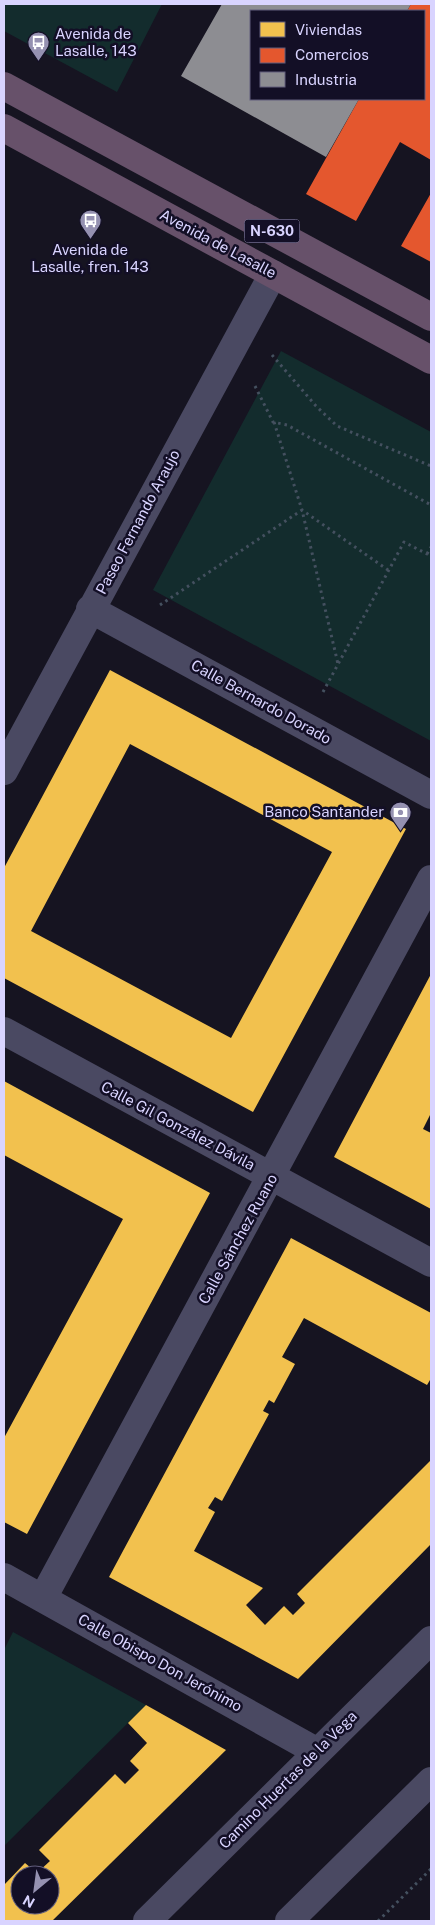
<svg xmlns="http://www.w3.org/2000/svg" width="435" height="1925" font-family="'Public Sans',sans-serif">
<style>
.green{fill:#132c2d}
.homes{fill:#f2c14e;fill-rule:evenodd}
.shops{fill:#e4572e}
.industry{fill:#8d8d92}
.lines{fill:none;stroke-linecap:round;stroke-linejoin:round}
.path{stroke:#44505f;stroke-width:3;stroke-dasharray:2.5 4;stroke-linecap:butt}
.minor{stroke:#4a4962;stroke-width:28}
.highway{stroke:#67516a;stroke-width:28}
.labels{text-anchor:middle;stroke-width:5;stroke-linejoin:round;paint-order:stroke}
.shield{fill:#130f26;stroke:#9e99be;stroke-width:1}
.shield-label{font-size:14px;font-weight:bold;fill:#d9d4ff}
.poi-label{font-size:15px;fill:#d9d4ff;stroke:#130f26;text-anchor:start}
.street-label{font-size:15px;fill:#d9d4ff;stroke:#130f26}
</style>
<rect width="100%" height="100%" fill="#161421"/>
<path class="green" d="M4,4H162L117,92L4,31Z
M281,351L431,432V741L153,590Z
M13,1632L146,1705L4,1846V1650Z"/>
<path class="homes" d="M110,670L406,829L253,1112L4,978V868ZM130,744L332,852L231,1038L31,931Z
M431,974V1113L423,1129L431,1133V1209L334,1157Z
M4,1081L210,1193L27,1534L4,1522V1438L123,1219L4,1155Z
M291,1238L431,1313V1381L430,1380L427,1385L304,1318L282,1357L295,1364L274,1403L269,1400L263,1411L269,1414L222,1501L215,1497L208,1508L215,1512L194,1551L263,1588L246,1605L265,1625L284,1606L293,1615L305,1603L297,1594L431,1460V1544L298,1679L109,1577Z
M146,1705L226,1750L52,1921H4V1885L25,1863L37,1873L50,1861L39,1850L115,1774L125,1784L139,1770L130,1761L147,1743L128,1723ZM20,1875H50V1905H20Z"/>
<path class="shops" d="M411,4H431V160L400,142L356,221L306,194L359,99H424V11H407Z
M431,193V262L401,246Z"/>
<path class="industry" d="M222,4H411L407,11H251V99H359L326,157L181,76Z"/>
<g class="lines">
<path class="path" d="M272,355L316,406L337,426L431,466
M255,386L273,422L287,425L431,505
M274,422L302,510L388,570
M427,554L431,547
M160,605L302,510L338,664
M323,692L404,542L431,556
M378,1921L431,1869"/>
<path class="minor" d="M90,609L431,795
M4,771L273,274
M4,1031L431,1263
M4,1577L316,1751
M43,1598L431,879
M147,1921L431,1640
M289,1921L431,1781"/>
<path class="highway" d="M4,86L431,317
M4,128L431,360"/>
</g>
<defs>
<symbol id="bus-pin" viewBox="-11 -11 22 30"><path d="M0 17L-7.5 6A9.5 9.5 0 1 1 7.5 6Z" fill="#9591b1" stroke="#130f26"/><path d="M-5-6H5V4H4V6H2V4H-2V6H-4V4H-5ZM-3.5-4V0h7V-4ZM-3.5 1.2v1.5H-2V1.2ZM2 1.2v1.5H3.5V1.2Z" fill="#fff"/></symbol>
<symbol id="bank-pin" viewBox="-11 -11 22 30"><path d="M0 17L-7.5 6A9.5 9.5 0 1 1 7.5 6Z" fill="#9591b1" stroke="#130f26"/><path d="M-6-4H6V4H-6ZM0-2.3a2.3 2.3 0 1 0 0 4.6a2.3 2.3 0 1 0 0-4.6Z" fill="#fff"/></symbol>
</defs>
<g fill-rule="evenodd">
<use href="#bus-pin" x="26" y="30" width="25" height="34"/>
<use href="#bus-pin" x="78" y="208" width="25" height="34"/>
<use href="#bank-pin" x="388" y="800" width="25" height="34"/>
</g>
<g class="labels">
<rect class="shield" x="244.5" y="219.5" width="55" height="23" rx="4"/>
<g class="shield-label">
<text x="272" y="236">N-630</text>
</g>
<g class="poi-label">
<text x="55" y="39">Avenida de<tspan x="55" dy="17">Lasalle, 143</tspan></text>
<text x="90" y="255" text-anchor="middle">Avenida de<tspan x="90" dy="17">Lasalle, fren. 143</tspan></text>
<text x="384" y="817" text-anchor="end">Banco Santander</text>
</g>
<g class="street-label">
<text transform="translate(218 244) rotate(28)" y="5">Avenida de Lasalle</text>
<text transform="translate(138 522) rotate(-62)" y="5">Paseo Fernando Araujo</text>
<text transform="translate(261 702) rotate(29)" y="5">Calle Bernardo Dorado</text>
<text transform="translate(178 1126) rotate(28)" y="5">Calle Gil González Dávila</text>
<text transform="translate(238 1239) rotate(-61)" y="5">Calle Sánchez Ruano</text>
<text transform="translate(160 1663) rotate(29)" y="5">Calle Obispo Don Jerónimo</text>
<text transform="translate(288 1780) rotate(-45)" y="5">Camino Huertas de la Vega</text>
</g>
</g>
<rect width="435" height="1925" fill="none" stroke="#d9d4ff" stroke-width="10"/>
<rect x="250" y="10" width="175" height="90" fill="#130f26" stroke="#625e7d"/>
<rect x="260" y="22" width="25" height="15" fill="#f2c14e" stroke="#625e7d"/>
<text x="295" y="35" font-size="15" fill="#d9d4ff">Viviendas</text>
<rect x="260" y="48" width="25" height="15" fill="#e4572e" stroke="#625e7d"/>
<text x="295" y="60" font-size="15" fill="#d9d4ff">Comercios</text>
<rect x="260" y="72" width="25" height="15" fill="#8d8d92" stroke="#625e7d"/>
<text x="295" y="85" font-size="15" fill="#d9d4ff">Industria</text>
<g transform="translate(35 1890) rotate(209)"><circle r="24" fill="#130f26" stroke="#625e7d"/>
<path d="M0-4L9 19L0 12L-9 19Z" fill="#9591b1"/>
<text y="-8" font-size="14" font-weight="bold" text-anchor="middle" fill="#d9d4ff">N</text>
</g>
</svg>
